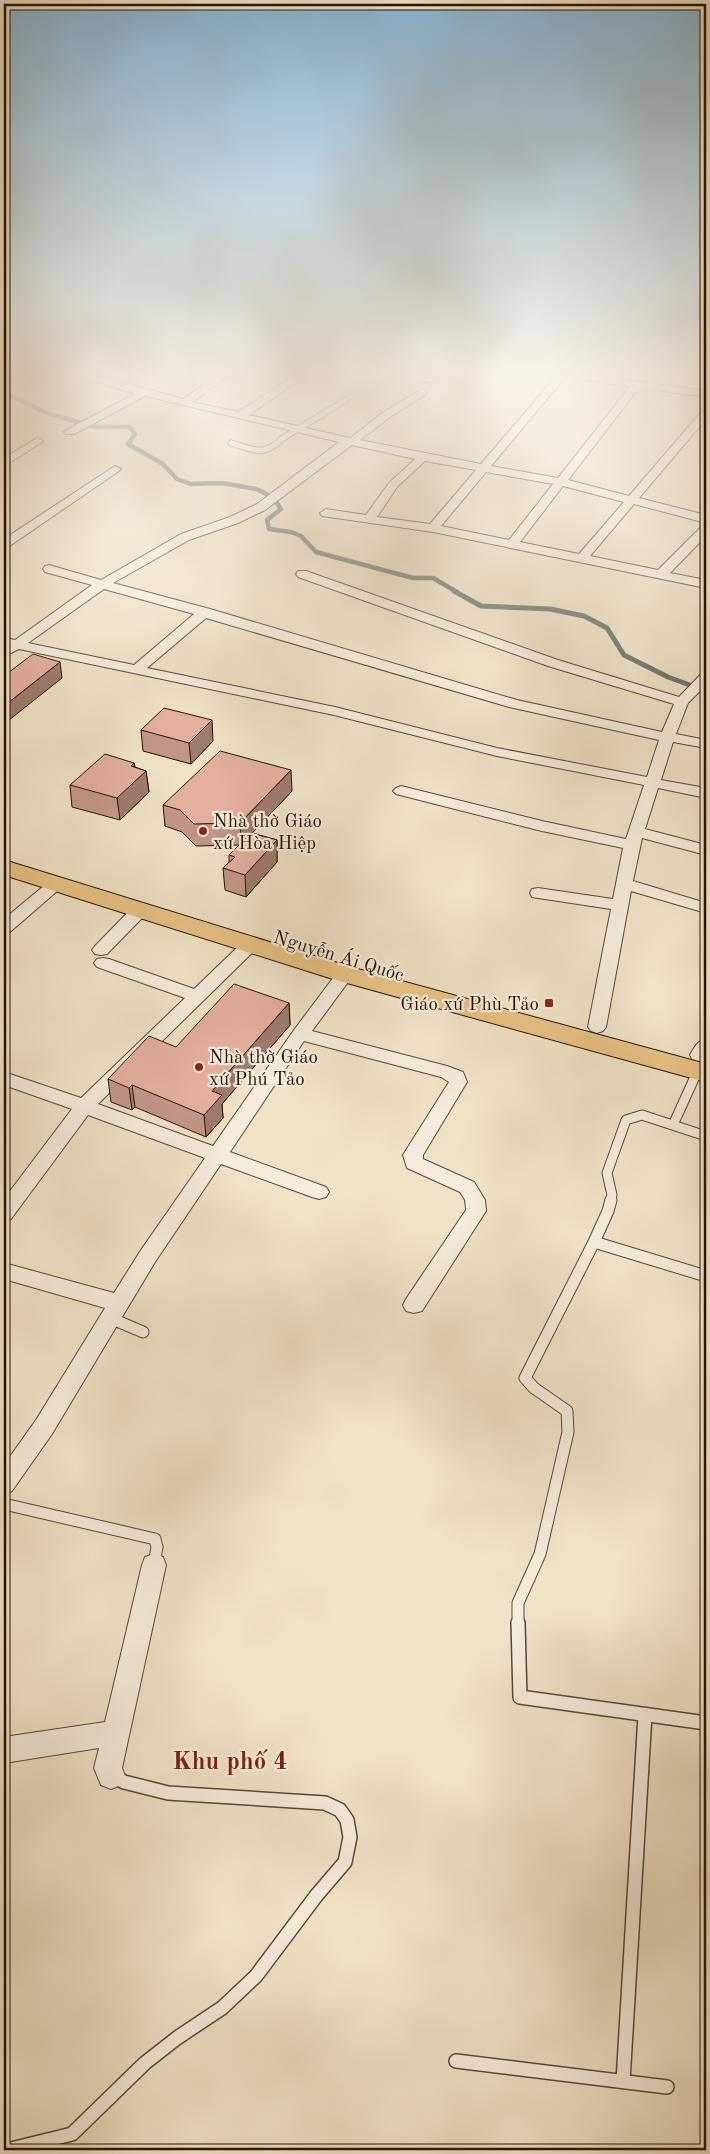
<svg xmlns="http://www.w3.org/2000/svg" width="710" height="2154" font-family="'Old Standard TT',serif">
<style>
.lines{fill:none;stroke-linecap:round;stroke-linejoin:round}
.stream-far1{stroke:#6c7974;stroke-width:4.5}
.stream{stroke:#6c7974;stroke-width:5}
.service-far3-casing{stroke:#574836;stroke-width:7}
.service-far2-casing{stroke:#574836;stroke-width:11}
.service-far1-casing{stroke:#574836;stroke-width:13}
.service-casing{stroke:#574836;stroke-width:16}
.minor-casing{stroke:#574836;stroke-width:2}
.primary-casing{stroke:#241406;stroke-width:2}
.service-far3{stroke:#f5ecdb;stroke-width:5.5}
.service-far2{stroke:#f5ecdb;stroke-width:9}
.service-far1{stroke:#f5ecdb;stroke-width:11}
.service{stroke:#f5ecdb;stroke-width:13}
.minor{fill:#f5ecdb;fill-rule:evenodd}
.primary{fill:#e8c184;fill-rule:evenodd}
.wall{fill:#c39689;stroke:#241406}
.shaded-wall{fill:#9f7a6f;stroke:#241406}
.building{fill:#e3af9f;stroke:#241406}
.poi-dot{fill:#8f2418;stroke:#f5ecdb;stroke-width:2}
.labels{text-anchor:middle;stroke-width:4.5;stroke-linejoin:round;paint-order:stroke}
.poi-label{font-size:19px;fill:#241406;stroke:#f5ecdb;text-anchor:start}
.street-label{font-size:19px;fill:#241406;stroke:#f5ecdb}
.near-quarter-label{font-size:25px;font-weight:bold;fill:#7a1f14;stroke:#f5ecdb}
</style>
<rect width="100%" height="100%" fill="#f0e2c7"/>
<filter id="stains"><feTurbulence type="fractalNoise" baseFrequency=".004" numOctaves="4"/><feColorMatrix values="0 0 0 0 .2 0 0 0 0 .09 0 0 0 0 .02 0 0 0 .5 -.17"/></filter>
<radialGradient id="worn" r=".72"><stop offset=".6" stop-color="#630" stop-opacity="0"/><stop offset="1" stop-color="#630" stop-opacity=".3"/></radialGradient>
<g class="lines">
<path class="stream-far1" d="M4,393L49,414L96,427H130L135,434L128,444L163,464L177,479L191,484L222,483L256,489L273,497L281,509L267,520L269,529L291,532L301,536L316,552L413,578H433L457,592"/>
<path class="stream" d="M454,591L481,606L550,609L584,616L607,628L624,655L668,677L706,691"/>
<defs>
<path id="service-far3" d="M231,443C254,450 264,457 283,438L346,400"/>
<path id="service-far2" d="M673,1125L698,1070
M610,1201L612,1195L607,1173L626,1120L642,1115L706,1136"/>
<path id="service-far1" d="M594,1242L706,1276
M110,1318L143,1332
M4,1504L155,1539L157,1547L154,1565
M518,1625V1603L540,1554L568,1432L567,1411L534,1388L525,1378L594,1242L608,1211L611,1200"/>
<path id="service" d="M518,1623L520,1697L706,1723
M456,2061L667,2087
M623,2081L645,1715
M7,2150L72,2134L145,2063L177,2038L222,2008L256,1976L316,1896L345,1862L350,1837L347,1820L340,1810L325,1803L168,1793L124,1782L112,1776"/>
<path id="minor" d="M80,375H95L183,399L217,375H228L193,402L238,412L295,375H307L249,415L350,438L385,411L422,389L426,390L427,392L426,394L393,415L360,440L481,464L557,375H592L706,391V397L639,388L568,480L629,496L702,411L706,410V419L639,498L706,515V523L634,504L590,556L658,570L702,526L706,525V536L670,573L706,580V588L433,532L322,516L320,513L326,509L366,515L389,483L415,459L352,445L265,510L238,523L189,540L113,583L210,609L517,700L662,732L674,704L548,666L298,577L296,574L298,571H306L558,660L679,697L701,674L706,673V685L688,703L676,734L706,740V748L673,742L661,780L706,788V798L658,788L645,829L706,845V855L642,838L633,881L706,903V913L631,891L606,1027L603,1031L597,1033L591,1031L588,1027L611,909L538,898L532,897L530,893L532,889L538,888L613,899L623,848L542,831L396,794L393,791L396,788L401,786L542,821L626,839L644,785L497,756L334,715L19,649L11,653L6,652L4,638L15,640L92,585L45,572L43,569L45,566L49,565L101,580L181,534L230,517L257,504L339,442L145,396L74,434H66L64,432L66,430L135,394L81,377ZM567,375L572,378L630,386L558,478L491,466ZM425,461L476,470L430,524L377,517L397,487ZM486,472L553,484L509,540L441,526ZM563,486L624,502L579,554L520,542ZM104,589L194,614L134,665L28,643ZM206,618L509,707L659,740L647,777L497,748L335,707L147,668Z
M429,375H440L432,382H424L423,380Z
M37,438L41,439L43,441L41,443L4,466V458Z
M115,466L121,469L119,471L8,547L4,548V539Z
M57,878L63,880L65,883L63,886L10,932L4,933V919L51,880Z
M140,905L146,906L148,910L146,914L107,954L101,955L95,954L92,950L95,946L134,906Z
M251,939L257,940L260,944L257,948L98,1104L213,1146L294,1030L339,970L345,968L351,970L354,974L312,1031L447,1066L463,1072L467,1082L423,1155V1159L474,1182L485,1200L486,1211L422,1311L414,1313L406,1311L403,1305L406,1299L466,1210L465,1200L460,1192L407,1168L403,1155L449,1082L441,1077L304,1041L230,1152L326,1187L329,1192L326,1197L319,1199L312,1197L221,1164L155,1262L52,1434L12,1491L4,1494V1465L36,1420L105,1308L4,1279V1263L114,1293L141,1250L205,1158L88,1115L11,1219L4,1221V1199L72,1109L4,1085V1072L81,1098L185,998L97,967L94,963L97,959L103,958L109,959L194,989L245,940Z
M706,1039V1058L699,1061L692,1059L690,1055C694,1048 697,1041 706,1039Z
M154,1554L163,1557L166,1565L122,1768L125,1776L121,1785L111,1789L101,1785L94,1768L99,1748L4,1763V1737L105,1722L142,1565L145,1557Z"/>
<path id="primary" d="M4,860L354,968L706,1064V1082L336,980L4,875Z"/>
</defs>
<use href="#service-far3" class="service-far3-casing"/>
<use href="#service-far2" class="service-far2-casing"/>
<use href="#service-far1" class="service-far1-casing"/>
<use href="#service" class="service-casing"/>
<use href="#minor" class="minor-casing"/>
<use href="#primary" class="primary-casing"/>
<use href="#service-far3" class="service-far3"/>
<use href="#service-far2" class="service-far2"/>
<use href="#service-far1" class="service-far1"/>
<use href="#service" class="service"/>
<use href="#minor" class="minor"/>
<use href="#primary" class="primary"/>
</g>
<path class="wall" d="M141,730L213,741L191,764L143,751Z
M134,763L135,767L146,771L149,792L120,820L72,807L70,785Z
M292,791L252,833L277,840V862L246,897L225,890L223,868L229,862V855L239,845L196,846L182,832L165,826L163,805Z
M289,1003L290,1025L222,1104L223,1118L206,1137L135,1107L132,1110L111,1102L108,1079L176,1047Z"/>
<path class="shaded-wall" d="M60,662L62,678L4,724V706Z
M212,720L213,741L191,764L189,743Z
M134,763L136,780L146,771L149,792L120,820L117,798L131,766Z
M291,770L292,791L241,845L240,823Z
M277,840V862L246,897L245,875Z
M289,1003L290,1025L222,1104L223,1118L206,1137L204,1115L212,1091Z
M132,1085L135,1107L132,1110L129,1088Z"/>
<path class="building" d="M33,654L60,662L4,706V676Z
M164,708L212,720L189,743L141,730Z
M220,751L291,770L240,823L194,824L180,810L163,805Z
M105,754L134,763L131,766L146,771L117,798L70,785Z
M251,833L277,840L245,875L223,868L235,857L229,855Z
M234,984L289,1003L212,1091L222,1095L204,1115L132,1085L129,1088L108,1079L149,1036L176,1047Z"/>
<linearGradient id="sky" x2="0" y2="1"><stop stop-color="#89b7d7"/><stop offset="0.55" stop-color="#f8f2e6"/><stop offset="1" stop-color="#f8f2e6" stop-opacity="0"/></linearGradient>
<rect width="710" height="676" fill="url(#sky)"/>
<g class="poi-dot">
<circle cx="203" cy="831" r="5"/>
<rect x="544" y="998" width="10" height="10" rx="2.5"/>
<circle cx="199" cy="1067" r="5"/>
</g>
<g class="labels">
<g class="poi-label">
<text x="213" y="827">Nhà thờ Giáo<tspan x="213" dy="22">xứ Hòa Hiệp</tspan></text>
<text x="539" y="1010" text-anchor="end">Giáo xứ Phù Tảo</text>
<text x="209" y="1063">Nhà thờ Giáo<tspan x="209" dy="22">xứ Phú Tảo</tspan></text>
</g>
<g class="street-label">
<text transform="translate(339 955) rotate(17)" y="7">Nguyễn Ái Quốc</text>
</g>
<g class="near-quarter-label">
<text x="230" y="1769">Khu phố 4</text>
</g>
</g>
<rect width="710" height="2154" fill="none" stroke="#f0e2c7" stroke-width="20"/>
<rect x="5" y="5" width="700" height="2144" fill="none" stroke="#241406" stroke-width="2.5"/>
<rect x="10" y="10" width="690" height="2134" fill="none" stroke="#241406"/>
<rect width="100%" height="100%" filter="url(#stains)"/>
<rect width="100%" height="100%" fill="url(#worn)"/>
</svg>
